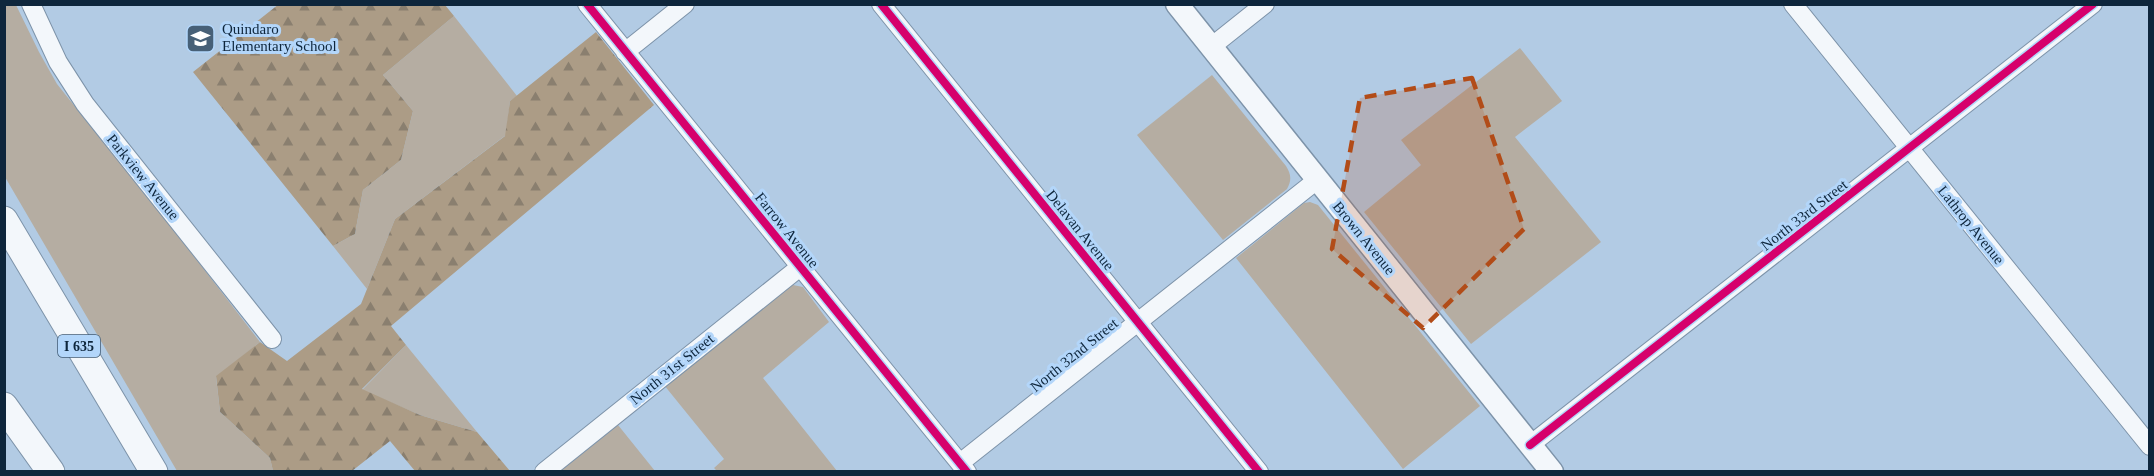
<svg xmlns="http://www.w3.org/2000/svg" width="2154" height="476" font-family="Georgia,serif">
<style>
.green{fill:#b5ada2}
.forest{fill:url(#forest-firs)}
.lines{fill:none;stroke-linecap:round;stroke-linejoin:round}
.minor-casing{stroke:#7d93a9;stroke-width:20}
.major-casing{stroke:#7d93a9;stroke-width:25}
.highway-casing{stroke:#7d93a9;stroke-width:29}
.minor{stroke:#f3f7fb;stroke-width:18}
.major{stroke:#f3f7fb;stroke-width:22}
.highway{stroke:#f3f7fb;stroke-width:27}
.cycleway-casing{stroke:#b3d6fa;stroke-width:11}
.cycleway{stroke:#d6006c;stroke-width:8}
.marked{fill:#b24c18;fill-opacity:0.2;stroke:#b24c18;stroke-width:4.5;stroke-dasharray:12 8;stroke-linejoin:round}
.labels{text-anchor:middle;stroke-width:6;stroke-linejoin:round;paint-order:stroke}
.shield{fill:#b3d6fa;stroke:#405b75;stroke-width:1.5}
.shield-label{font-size:14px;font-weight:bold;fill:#0e263c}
.poi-label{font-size:15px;fill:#0e263c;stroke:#b3d6fa;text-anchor:start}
.street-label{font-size:15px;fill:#0e263c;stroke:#b3d6fa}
</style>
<defs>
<pattern id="forest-firs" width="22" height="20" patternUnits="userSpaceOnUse" patternTransform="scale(1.5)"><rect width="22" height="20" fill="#ac9c86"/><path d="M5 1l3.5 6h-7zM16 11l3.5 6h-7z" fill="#8a7f6f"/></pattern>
</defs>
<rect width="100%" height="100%" fill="#b2cbe4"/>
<path class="green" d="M4,5H16L39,52L57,84L176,233L260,342L216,377L220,412L270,458L273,471H177L5,177Z
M454,16L517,96L510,101L506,135L395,219L367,289L333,246L355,234L363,190L401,160L413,111L383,75Z
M1520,48L1562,101L1515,137L1601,242L1471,344L1364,212L1421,165L1401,140Z
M1212,75L1286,166C1291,174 1292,180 1287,189L1223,240L1137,135Z
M1310,202L1318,205L1480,406L1403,469L1236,258L1304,203Z
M793,285L803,287L829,322L763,378L837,471H717L714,468L724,459L664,385L781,290Z
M406,345L477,432L420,415L362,390Z
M618,425L655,471L559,472Z"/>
<path class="forest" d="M279,4L445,5L454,16L383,75L413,111L401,160L363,190L355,234L333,246L193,72Z
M596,32L654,105L391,326L406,345L362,389L420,415L477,432L510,471H415L390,441L352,471H273L270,458L220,412L216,376L260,342L287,361L361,304L395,219L505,136L510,101Z"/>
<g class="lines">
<defs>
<path id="minor" d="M31,4L58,62L85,104L272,339
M587,4L967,472
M881,4L1259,472
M1793,4L2150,446
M1211,47L1265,4
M625,52L685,4
M1530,445L2093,4
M960,463L1317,180
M544,472L800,267"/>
<path id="major" d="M1177,4L1552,472"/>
<path id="highway" d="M4,220L154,472
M4,406L51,472"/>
</defs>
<use href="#minor" class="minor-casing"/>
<use href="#major" class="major-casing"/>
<use href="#highway" class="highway-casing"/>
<use href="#minor" class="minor"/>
<use href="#major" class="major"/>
<use href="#highway" class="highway"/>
<defs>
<path id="cycleway" d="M587,4L967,472
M881,4L1259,472
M1530,445L2093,4"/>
</defs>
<use href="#cycleway" class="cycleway-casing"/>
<use href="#cycleway" class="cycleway"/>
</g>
<path class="marked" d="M1472,78L1524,229L1423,328L1332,249L1360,98Z"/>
<defs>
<symbol id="school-square" viewBox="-11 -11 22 22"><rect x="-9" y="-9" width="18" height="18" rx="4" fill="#476077" stroke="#b3d6fa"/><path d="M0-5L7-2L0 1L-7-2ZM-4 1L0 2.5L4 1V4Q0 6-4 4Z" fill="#fff"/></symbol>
</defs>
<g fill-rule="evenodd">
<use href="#school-square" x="184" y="22" width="33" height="33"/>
</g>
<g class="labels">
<rect class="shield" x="58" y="335" width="42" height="22" rx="4.5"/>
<g class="shield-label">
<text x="79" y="351">I 635</text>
</g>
<g class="poi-label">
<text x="222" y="34">Quindaro<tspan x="222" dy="17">Elementary School</tspan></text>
</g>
<g class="street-label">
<text transform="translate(143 177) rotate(51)" y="5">Parkview Avenue</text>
<text transform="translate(1804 215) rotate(-38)" y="5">North 33rd Street</text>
<text transform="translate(1971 225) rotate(51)" y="5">Lathrop Avenue</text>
<text transform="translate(787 230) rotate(51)" y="5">Farrow Avenue</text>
<text transform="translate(1080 230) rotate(51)" y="5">Delavan Avenue</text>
<text transform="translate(1364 238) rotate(51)" y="5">Brown Avenue</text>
<text transform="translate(1074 355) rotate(-39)" y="5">North 32nd Street</text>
<text transform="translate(672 369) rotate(-39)" y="5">North 31st Street</text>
</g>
</g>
<rect width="2154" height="476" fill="none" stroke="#0e263c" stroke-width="12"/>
</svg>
